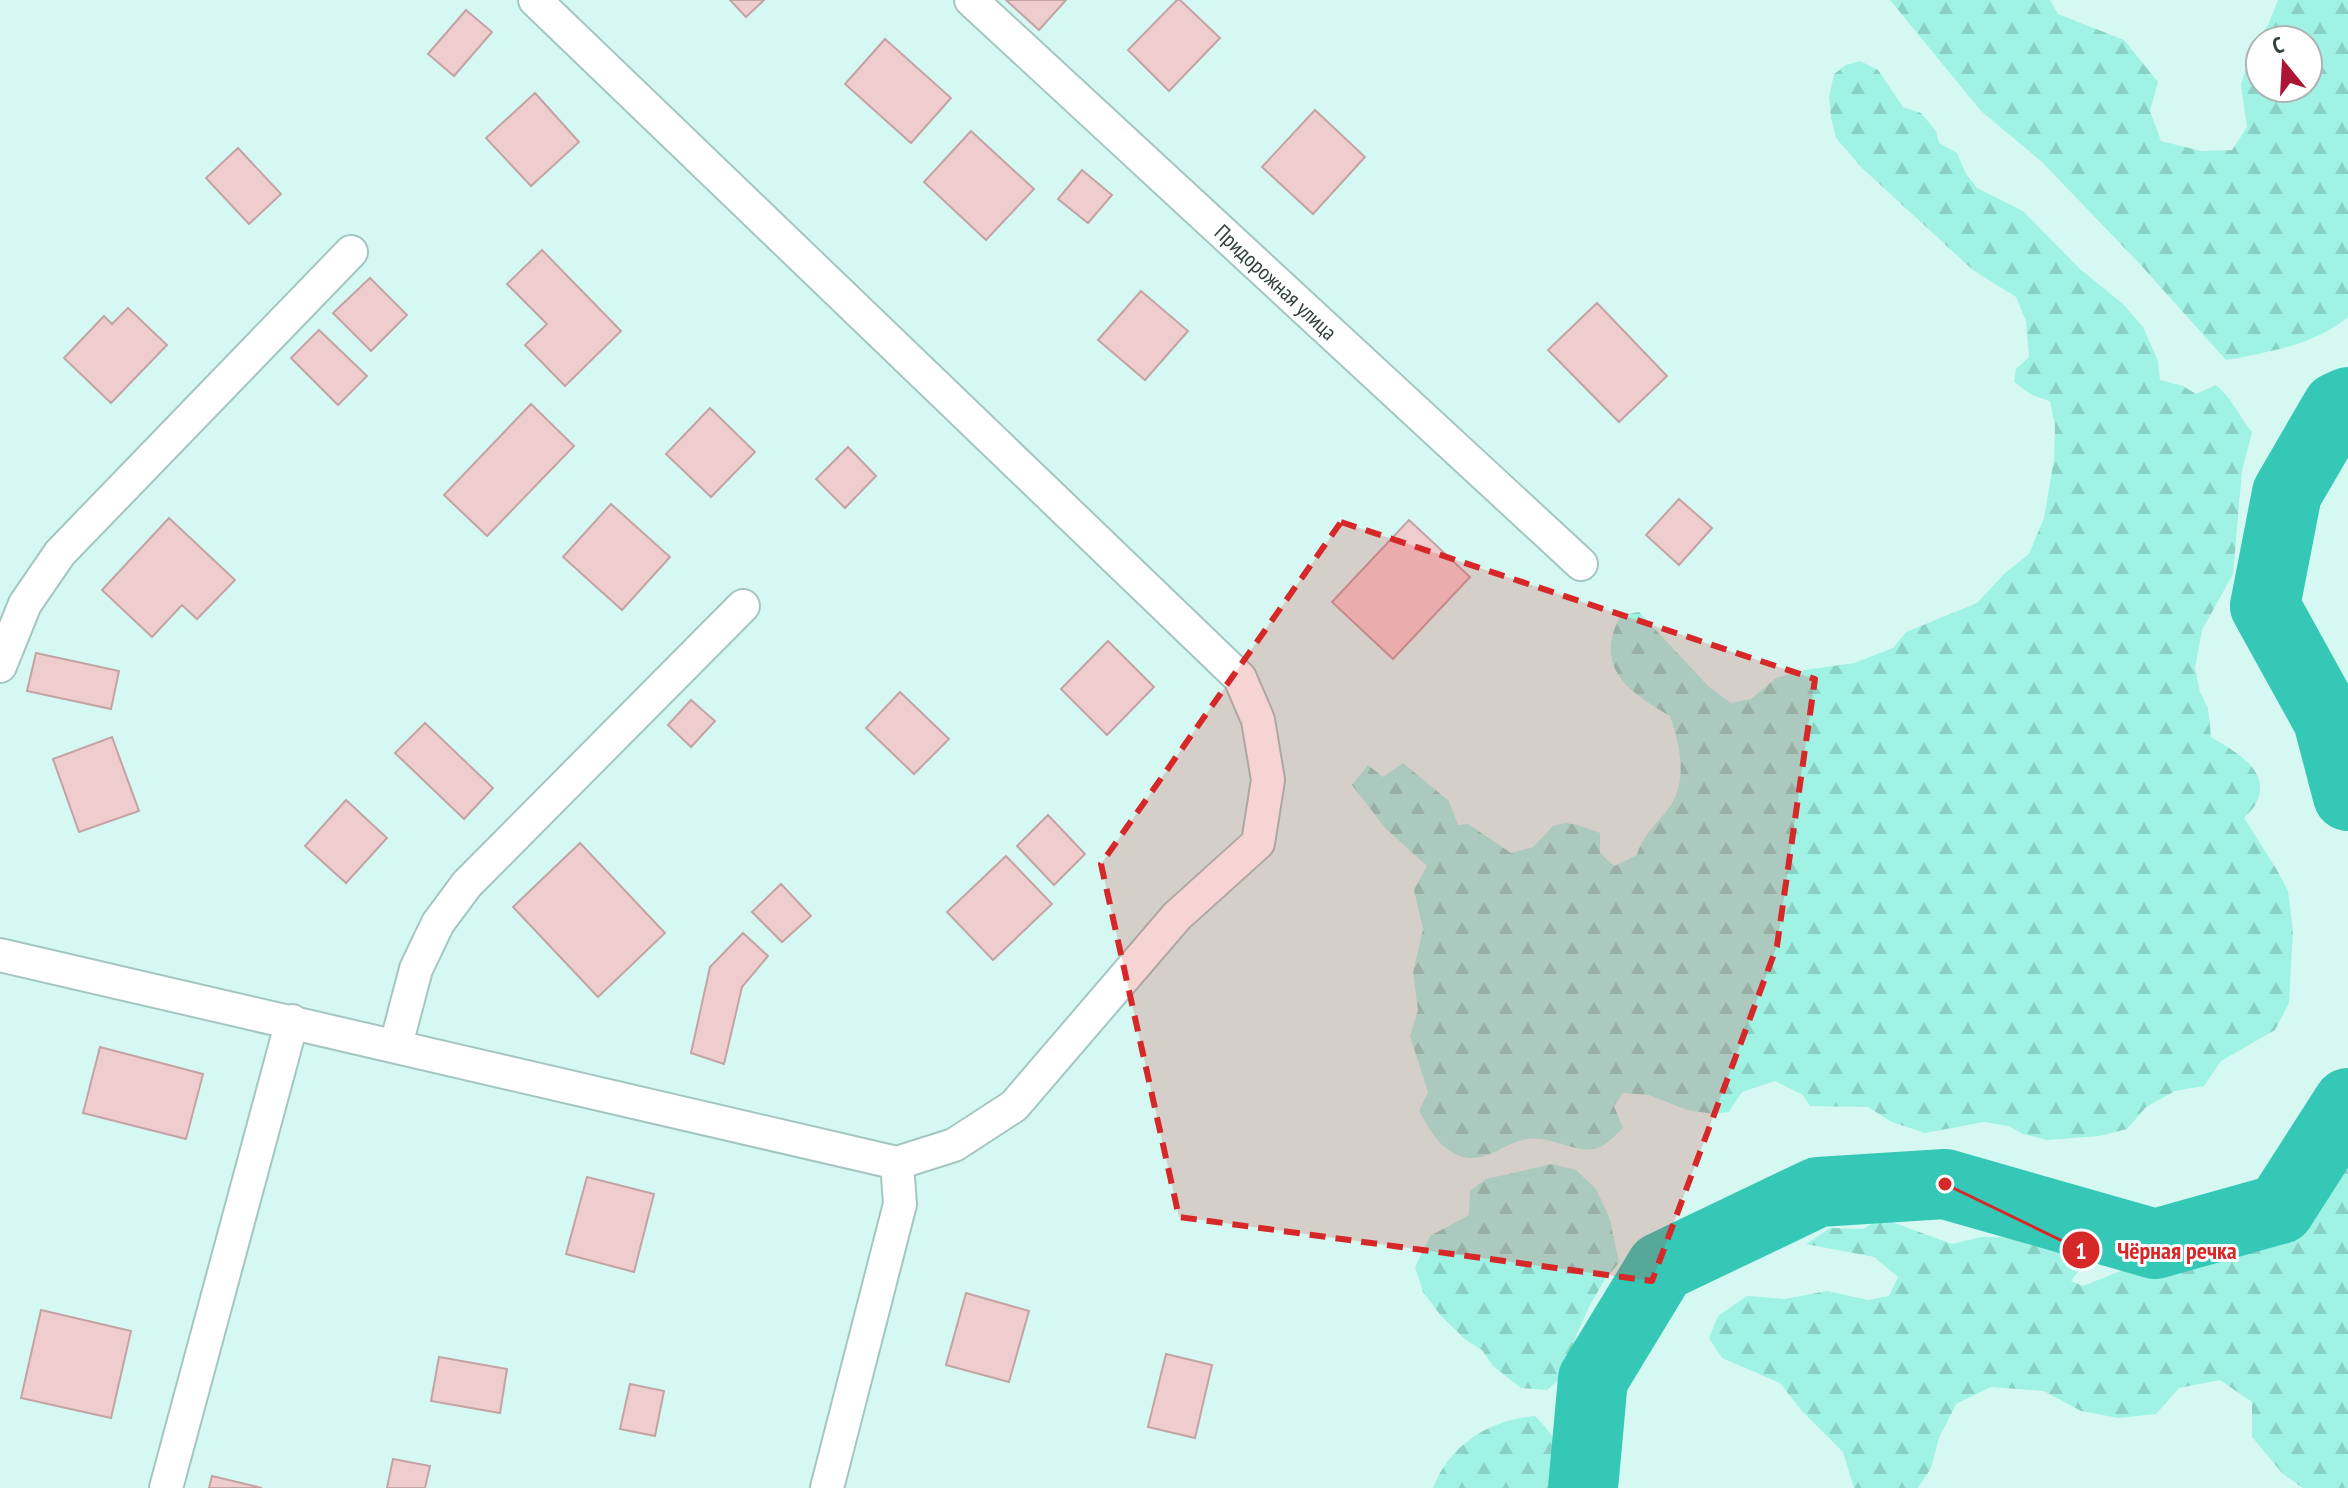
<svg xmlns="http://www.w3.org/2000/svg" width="2348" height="1488" font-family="'PT Sans Narrow',sans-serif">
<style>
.forest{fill:url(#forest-firs);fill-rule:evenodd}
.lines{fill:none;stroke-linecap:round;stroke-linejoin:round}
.river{stroke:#36c8b6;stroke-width:70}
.building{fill:#efcdce;stroke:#c4a3a4;stroke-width:2}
.street-casing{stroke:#a4c6c0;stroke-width:36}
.street{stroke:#fff;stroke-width:32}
.marked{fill:#d62828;fill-opacity:0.2;stroke:#d62828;stroke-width:6;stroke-dasharray:16 10;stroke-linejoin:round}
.labels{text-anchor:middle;stroke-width:6;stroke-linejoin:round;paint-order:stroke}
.street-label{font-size:22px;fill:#32403e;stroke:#fff}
.leader{fill:none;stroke:#d62828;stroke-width:3}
.callout-dot{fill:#d62828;stroke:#fff;stroke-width:3}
.mark-label{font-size:24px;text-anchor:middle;font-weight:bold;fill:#fff}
.callout-label{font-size:24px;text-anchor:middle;font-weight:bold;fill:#d62828;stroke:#fff;stroke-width:6;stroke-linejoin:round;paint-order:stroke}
</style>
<defs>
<pattern id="forest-firs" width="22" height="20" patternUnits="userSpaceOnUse" patternTransform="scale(2)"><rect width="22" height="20" fill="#a0f2e4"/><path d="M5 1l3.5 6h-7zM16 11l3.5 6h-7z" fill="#8ad1c5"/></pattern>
</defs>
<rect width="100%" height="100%" fill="#d5f9f2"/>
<path class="forest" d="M1890,0H2050L2058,14L2124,40L2158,82L2150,111L2161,141L2201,151L2232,150L2247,127L2241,85L2252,46L2268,25L2278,0H2348V317C2315,345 2268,352 2226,360L2139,263L2042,162L1981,111ZM2260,40H2308V88H2260Z
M1860,61L1878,70L1903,107L1921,113L1936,131L1939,143L1957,153L1966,174L1977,188L2023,211L2080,269L2123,304L2143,327L2158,361L2160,380L2183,386L2196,394L2216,385C2232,398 2239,416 2252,432L2242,471L2233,574L2202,630L2195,668L2200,692L2208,708L2211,737C2234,751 2273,771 2256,803C2254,808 2248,813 2244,818L2277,870L2288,891L2293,931L2289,1003L2275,1030L2221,1061L2204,1086L2175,1091L2146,1107L2127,1129L2099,1136L2047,1140L2023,1134L2009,1126L1984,1122L1925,1133L1892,1122L1868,1107L1810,1106L1803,1095L1775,1081L1742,1092L1729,1112L1714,1114L1687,1110L1649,1095L1623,1093L1614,1106L1623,1128C1616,1134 1607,1145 1598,1148C1573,1156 1549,1131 1519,1141C1500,1147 1481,1164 1460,1156C1438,1147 1430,1130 1419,1111L1428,1092L1410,1036L1418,1010L1413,973L1423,929L1414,890L1427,866L1386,829L1352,785L1368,765L1383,777L1403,763L1449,801L1458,825L1468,824L1511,853L1533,847L1553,826L1566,823L1578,825L1600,833V853L1614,866L1637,855C1642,837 1653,827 1665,813C1689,786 1681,748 1670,716C1629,692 1592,667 1621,615L1639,612L1709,687L1731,703L1751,699L1776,678L1805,670L1854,663L1893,648L1906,632L1977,603L2005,573L2029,554L2044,518L2054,459L2055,426L2050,401L2032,395L2014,382L2016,369L2029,357L2026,321L2016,297L1973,270L1862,168L1836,138L1831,118L1829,97L1834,74L1846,65Z
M2348,1121V1488H2303L2283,1474L2252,1437V1402L2220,1380L2179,1388L2156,1414L2118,1418L2081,1411L2044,1391L1991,1387L1956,1404L1939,1438L1931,1468L1918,1488H1854L1843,1452L1801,1410L1780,1383L1722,1358L1709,1338L1718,1316L1747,1296L1785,1299L1827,1291L1868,1300L1889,1296L1898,1277L1874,1257L1806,1244L1830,1228L1863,1229L1881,1218L1952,1244L1981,1237L2037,1238L2068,1241L2094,1254L2085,1262L2071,1281L2083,1286L2123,1270L2175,1264L2201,1253L2221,1237L2298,1217L2309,1197L2344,1154Z
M1552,1164L1576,1170L1596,1189L1610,1219L1619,1263L1605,1279L1589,1307L1576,1336L1568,1372L1547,1390L1521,1388L1493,1366L1482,1350L1466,1340L1441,1316L1423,1292L1415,1267L1430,1236L1469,1215L1470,1191L1486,1179Z
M1535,1416C1555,1436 1569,1458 1565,1488H1433C1450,1444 1490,1420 1535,1416Z"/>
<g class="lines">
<path class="river" d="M2348,402L2337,407L2287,493L2265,606L2328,720L2348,796
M1583,1488L1593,1379L1661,1267L1818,1192L1945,1184L2155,1244L2280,1209L2348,1103"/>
</g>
<path class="building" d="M730,0H764L746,17Z
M1006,0H1066L1039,30Z
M1177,0H1180L1220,38L1169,91L1128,50Z
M466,10L492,32L454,76L428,54Z
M885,39L951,98L911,143L845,84Z
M535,93L579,142L531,186L486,138Z
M1315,110L1365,157L1313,214L1262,167Z
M971,131L1034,189L986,240L924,182Z
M238,148L281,194L249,224L206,178Z
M1082,170L1112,195L1088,223L1058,199Z
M542,250L621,331L565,386L525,345L547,324L507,284Z
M370,278L407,315L371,351L333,313Z
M1141,291L1188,331L1145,380L1098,340Z
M1597,303L1667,376L1619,422L1548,350Z
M128,308L167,345L111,403L64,358L104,316L112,324Z
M319,330L367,376L338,405L291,358Z
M531,404L574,446L487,536L444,495Z
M710,408L755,452L711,497L666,454Z
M848,447L876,476L845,508L816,479Z
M1679,499L1712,528L1679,565L1646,535Z
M611,504L670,557L622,610L563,557Z
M169,518L235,580L197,619L182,605L152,637L102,590Z
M1409,520L1470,577L1393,659L1332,602Z
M1108,641L1154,687L1107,735L1061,689Z
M36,653L119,671L111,709L27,691Z
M900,692L949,739L914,774L866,728Z
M691,700L715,721L691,747L668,725Z
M425,723L493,788L464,819L395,753Z
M112,737L139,811L79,832L53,759Z
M346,800L387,838L346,883L305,846Z
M1048,815L1085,854L1054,885L1017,846Z
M580,843L665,933L598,997L513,907Z
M1006,856L1052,904L993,960L947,912Z
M781,884L811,916L782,942L752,912Z
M743,933L768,956L742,987L724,1064L691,1053L710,967Z
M100,1047L203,1074L186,1139L83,1113Z
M587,1177L654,1194L634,1272L566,1254Z
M966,1293L1029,1311L1009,1382L946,1365Z
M41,1310L131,1331L111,1418L21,1398Z
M1166,1354L1212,1365L1195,1438L1148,1427Z
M439,1357L507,1369L500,1413L431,1401Z
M630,1384L664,1391L655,1436L620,1429Z
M393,1459L430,1466L425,1488H387Z
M212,1476L262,1488H209Z"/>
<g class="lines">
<defs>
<path id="street" d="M971,0L1581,564
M0,666L25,604L60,553L351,252
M0,955L897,1163L954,1145L1014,1106L1177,916L1258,843L1268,780L1258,720L1240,678L535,0
M396,1045L416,969L438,923L467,884L743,606
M166,1488L292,1021
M827,1488L900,1204L897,1163"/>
</defs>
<use href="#street" class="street-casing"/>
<use href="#street" class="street"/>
</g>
<path class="marked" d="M1341,522L1815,679L1777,946L1652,1281L1179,1217L1101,864Z"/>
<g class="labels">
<g class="street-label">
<text transform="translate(1276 282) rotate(43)" y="8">Придорожная улица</text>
</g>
</g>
<path class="leader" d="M1945 1184L2081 1250"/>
<g class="callout-dot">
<circle cx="1945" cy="1184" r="8"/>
<circle cx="2081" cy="1250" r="20"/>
</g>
<g class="mark-label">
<text x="2081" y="1259">1</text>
</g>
<g class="callout-label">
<text x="2177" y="1259">Чёрная речка</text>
</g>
<g transform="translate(2284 64) rotate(342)"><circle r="38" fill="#ffffff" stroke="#adb3b2" stroke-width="2"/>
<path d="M0-6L14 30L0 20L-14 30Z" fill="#ab1637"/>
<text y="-12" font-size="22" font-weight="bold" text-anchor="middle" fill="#32403e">С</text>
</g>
</svg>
